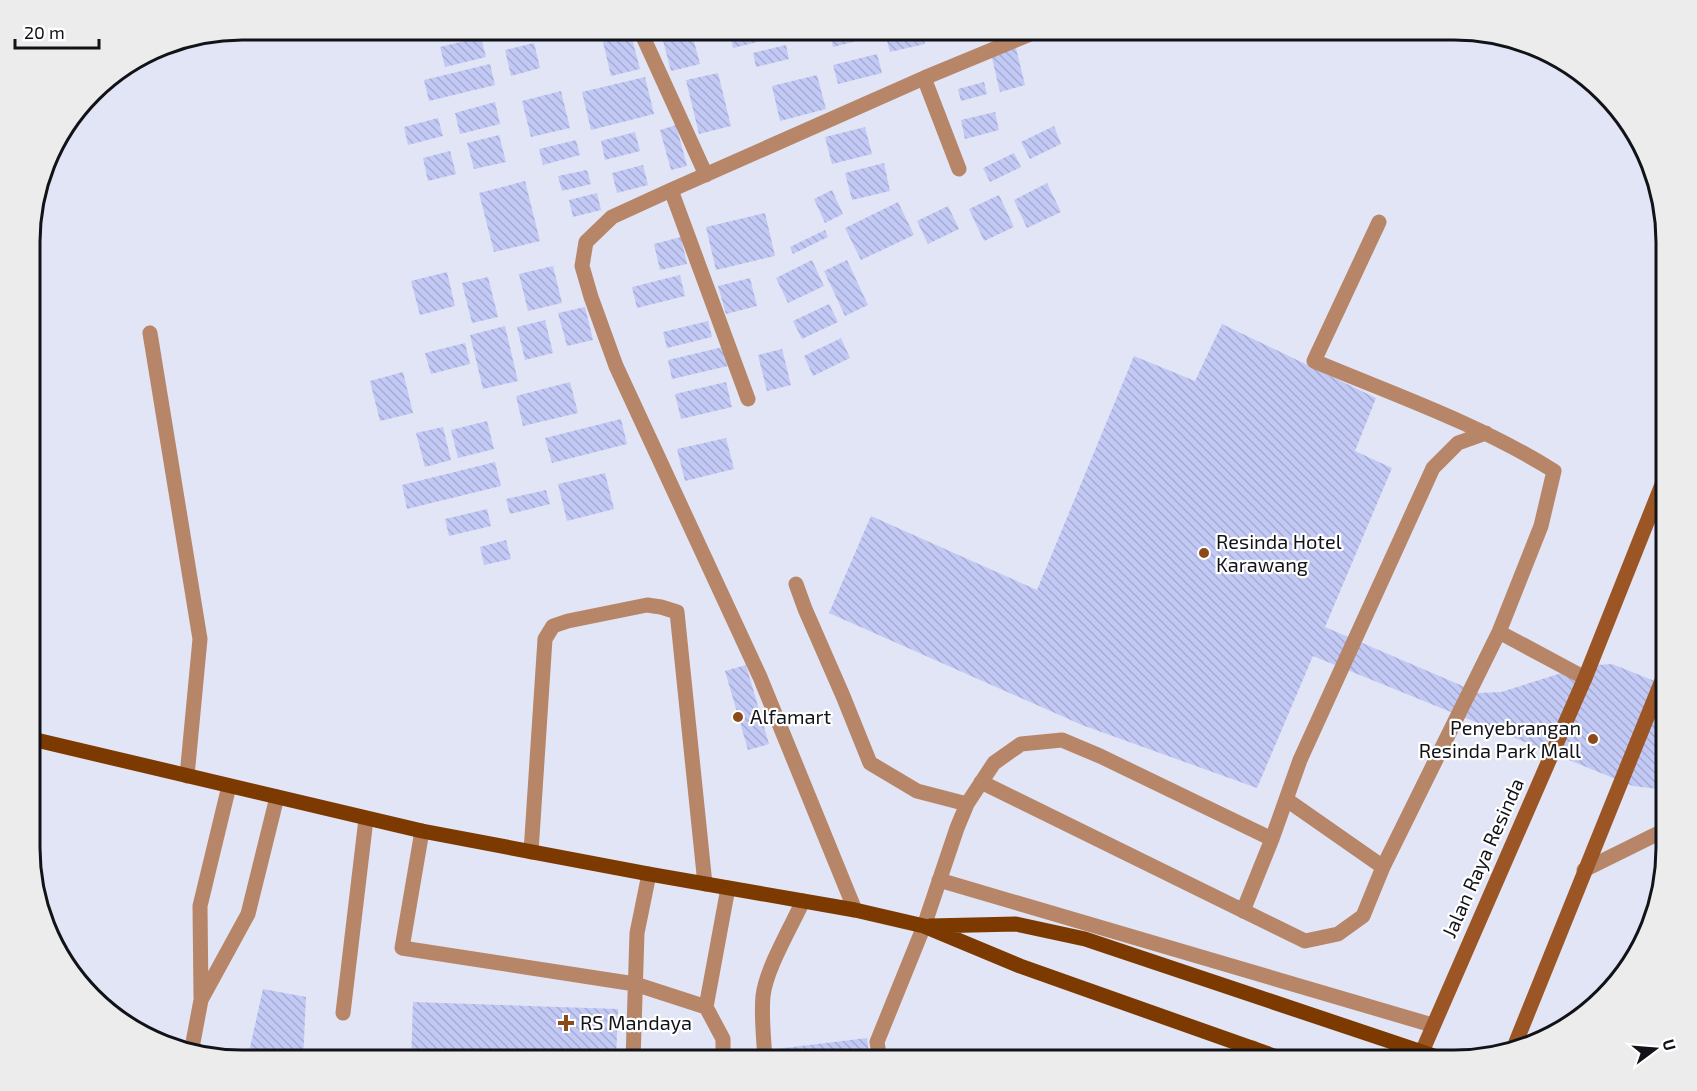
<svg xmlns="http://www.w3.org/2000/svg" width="1697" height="1091" font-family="'Exo 2',sans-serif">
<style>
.building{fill:url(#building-back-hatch)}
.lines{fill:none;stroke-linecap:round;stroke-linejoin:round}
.lane{stroke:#b78669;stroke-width:15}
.street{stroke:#b78669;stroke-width:15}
.secondary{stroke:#9c5626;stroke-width:15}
.primary{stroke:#7c3a00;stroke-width:15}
.poi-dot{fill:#8c4919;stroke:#fff;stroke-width:2}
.labels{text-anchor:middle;stroke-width:4.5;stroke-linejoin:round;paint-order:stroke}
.poi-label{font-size:20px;fill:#121319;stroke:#fff;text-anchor:start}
.street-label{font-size:20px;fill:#121319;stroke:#fff}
.rim{fill:none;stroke:#121319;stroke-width:3}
</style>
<defs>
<pattern id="building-back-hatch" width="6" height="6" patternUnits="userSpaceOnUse" patternTransform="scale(1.5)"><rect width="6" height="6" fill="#c2c9f5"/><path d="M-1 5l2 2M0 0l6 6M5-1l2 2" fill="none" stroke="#a6acd1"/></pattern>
</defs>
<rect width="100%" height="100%" fill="#e2e5f5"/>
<path class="building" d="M672,30H691L700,64L671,71L661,33Z
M729,30H775L777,37L733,48Z
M829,30H863L865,39L833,47Z
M884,30H922L925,44L890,52Z
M959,30H979L980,36L962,41Z
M631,35L640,69L611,76L603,42Z
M481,37L486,57L445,67L440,47Z
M534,43L540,68L511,76L505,50Z
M786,45L789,59L756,67L753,53Z
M1016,48L1025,85L1000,92L991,54Z
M877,54L882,73L838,84L833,65Z
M490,64L495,85L429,101L424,80Z
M718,73L731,126L699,134L686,80Z
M817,75L826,109L780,121L772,86Z
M645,77L654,114L591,130L582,92Z
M984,82L987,94L961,101L958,89Z
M561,91L570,128L531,137L522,101Z
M495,102L500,124L460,134L455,113Z
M995,112L999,130L965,139L961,120Z
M438,118L443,136L408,145L404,127Z
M676,125L687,166L671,170L660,130Z
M1054,126L1061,144L1030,159L1021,142Z
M865,127L872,154L832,164L825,137Z
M635,132L640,151L605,160L601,141Z
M499,135L506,162L474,169L467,143Z
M576,140L580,155L543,165L539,149Z
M450,151L456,174L428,181L423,158Z
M1014,153L1021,167L990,182L983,168Z
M884,163L890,191L852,200L845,173Z
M643,165L648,185L617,193L612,173Z
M587,170L591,184L562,191L558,176Z
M525,181L540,241L494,252L479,193Z
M1047,183L1061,212L1027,228L1014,200Z
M832,190L843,214L825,223L814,199Z
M597,193L601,210L573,217L569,200Z
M999,195L1014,227L984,241L969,209Z
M898,202L914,235L861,260L845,228Z
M948,206L959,229L928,244L917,221Z
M765,213L775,256L716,270L706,227Z
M825,230L828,237L793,254L790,247Z
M681,237L687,264L660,270L654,244Z
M812,260L824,286L788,303L776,278Z
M847,260L868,305L845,316L824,271Z
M553,266L562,303L528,311L519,274Z
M447,272L455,306L420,315L411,281Z
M680,275L685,296L637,308L632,287Z
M488,277L498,317L472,323L462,283Z
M750,278L757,306L726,314L718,286Z
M829,304L838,322L802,339L793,321Z
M585,307L593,340L567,346L558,313Z
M545,320L553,353L525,360L517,327Z
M708,321L712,337L667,348L663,332Z
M1222,324L1376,398L1355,451L1392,468L1325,627L1479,693L1501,692L1584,666L1612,664L1667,686V790L1633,786L1313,656L1257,788L1082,725L829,613L871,516L1037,590L1134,356L1195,381Z
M505,326L518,381L483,389L470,335Z
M841,338L850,358L813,376L804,356Z
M465,343L470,364L431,374L425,353Z
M723,347L728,366L672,379L668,360Z
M782,349L791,385L767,391L758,355Z
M403,372L413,413L380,421L370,381Z
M570,382L578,413L523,426L516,396Z
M726,382L732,407L681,419L675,394Z
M621,419L627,444L552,463L545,438Z
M487,421L494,449L458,458L451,430Z
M443,427L451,460L425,467L416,433Z
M726,438L734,469L685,481L677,449Z
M495,462L501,486L407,509L402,485Z
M605,473L614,509L567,521L558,484Z
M546,490L550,504L510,514L506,499Z
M487,509L491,526L449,536L445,519Z
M506,540L511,559L484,565L480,547Z
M746,665L769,744L748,750L725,671Z
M263,989L306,997L303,1061H247Z
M413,1002L618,1009L616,1061H411Z
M867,1038L870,1061H778L776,1049Z"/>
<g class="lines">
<path class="lane" d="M150,333L200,639L187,776
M796,584L805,609L843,696L870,763L917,791L967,804
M1499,632L1585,678
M981,782L1305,941L1338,934L1363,916L1383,867
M1287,800L1383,867L1499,632L1541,526L1554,471C1479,424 1395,395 1314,361L1379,222
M422,831L402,948L635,984L706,1007L723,1039V1061
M531,852L545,639L553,626L568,621L647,605L661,607L677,612L705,884
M1584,870L1667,829
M939,880L1432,1025
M1243,911L1272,839L1300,760L1433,468L1458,443L1486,433
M706,1007L728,888
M343,1013L366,819
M633,1061L637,933L649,874
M880,1061L877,1042L924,926L957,828L967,804L994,763L1021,744L1062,740L1100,756L1272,839
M1248,1061L1253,1048"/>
<path class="street" d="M640,30L706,175
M924,78L959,169
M671,190L748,399
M855,910L760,677L616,366L591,297L582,266L586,242L612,217L671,190L924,78L1040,30
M201,997L200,906L229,786
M191,1053L201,1000L248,914L277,797
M765,1061C764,1039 761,1017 763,996C766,969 791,927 803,901"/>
<path class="secondary" d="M1514,1047L1667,668
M1418,1061L1585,678L1667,472"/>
<path class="primary" d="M32,739L422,831L649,874L855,910L924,926L1020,966L1288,1061
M930,926L1016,924L1085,939L1449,1061"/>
</g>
<g class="poi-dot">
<circle cx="1204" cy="553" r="6"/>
<circle cx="738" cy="717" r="6"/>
<circle cx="1593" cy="739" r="6"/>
<path d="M563 1014h6v6h6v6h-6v6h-6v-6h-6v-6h6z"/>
</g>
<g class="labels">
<g class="poi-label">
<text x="1216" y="549">Resinda Hotel<tspan x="1216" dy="23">Karawang</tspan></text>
<text x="750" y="724">Alfamart</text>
<text x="1581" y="735" text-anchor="end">Penyebrangan<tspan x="1581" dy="23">Resinda Park Mall</tspan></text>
<text x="580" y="1030">RS Mandaya</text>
</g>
<g class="street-label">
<text transform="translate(1483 858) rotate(-66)" y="7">Jalan Raya Resinda</text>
</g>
</g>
<path d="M0 0H1697V1091H0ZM242 40H1454A202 202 0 0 1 1656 242V848A202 202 0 0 1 1454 1050H242A202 202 0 0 1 40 848V242A202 202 0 0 1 242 40Z" fill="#ececed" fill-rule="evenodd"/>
<path class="rim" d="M242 40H1454A202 202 0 0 1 1656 242V848A202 202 0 0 1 1454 1050H242A202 202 0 0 1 40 848V242A202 202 0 0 1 242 40Z"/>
<g transform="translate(1655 1049) rotate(74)" stroke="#ffffff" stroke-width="4.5" paint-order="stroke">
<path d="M0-4.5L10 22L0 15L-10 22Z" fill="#121319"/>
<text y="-9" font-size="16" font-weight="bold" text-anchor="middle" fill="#121319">U</text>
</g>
<path d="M15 39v9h84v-9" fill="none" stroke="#121319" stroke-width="3"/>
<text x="24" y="39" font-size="18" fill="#121319" stroke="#ffffff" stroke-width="4.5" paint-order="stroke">20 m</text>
</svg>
